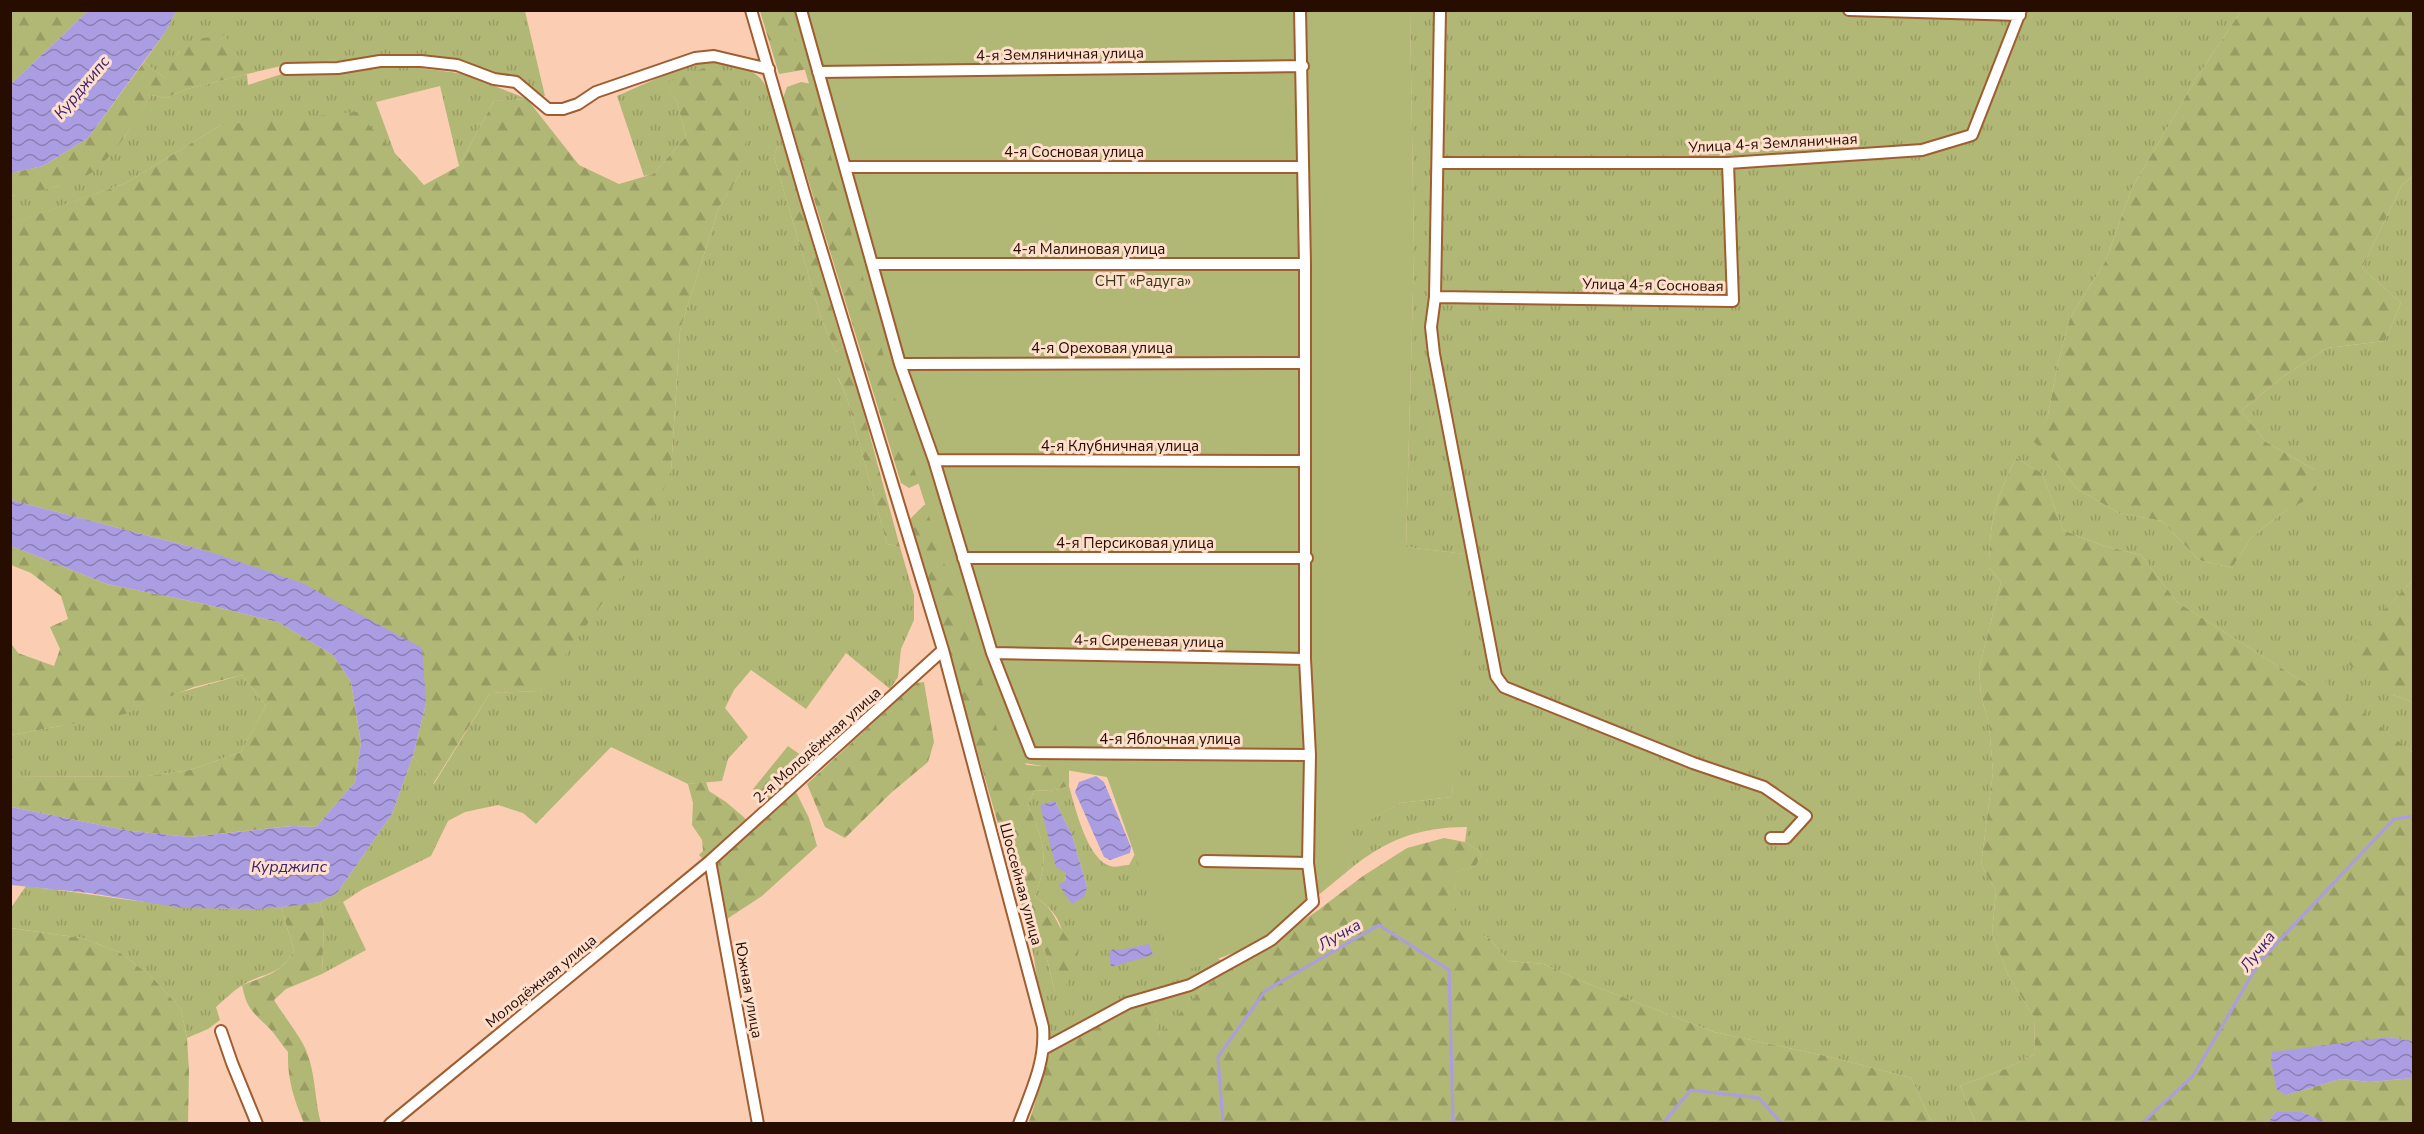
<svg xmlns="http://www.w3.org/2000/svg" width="2424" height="1134" font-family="'Nunito Sans',sans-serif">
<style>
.grass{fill:url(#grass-tufts);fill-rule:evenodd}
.forest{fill:url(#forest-firs)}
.garden{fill:#b1b775}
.water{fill:url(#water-waves)}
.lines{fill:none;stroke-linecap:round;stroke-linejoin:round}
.stream{stroke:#ab9de2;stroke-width:3}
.street-casing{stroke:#a05d30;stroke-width:14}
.street{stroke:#fff;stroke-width:10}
.labels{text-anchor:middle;stroke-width:6;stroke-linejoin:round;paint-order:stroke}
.street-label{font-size:15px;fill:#270d00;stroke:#fedfcc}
.park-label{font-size:15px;fill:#343715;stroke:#fedfcc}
.water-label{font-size:16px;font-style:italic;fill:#3b2272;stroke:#fedfcc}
</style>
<defs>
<pattern id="grass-tufts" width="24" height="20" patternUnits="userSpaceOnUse" patternTransform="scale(1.5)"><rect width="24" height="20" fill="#b1b775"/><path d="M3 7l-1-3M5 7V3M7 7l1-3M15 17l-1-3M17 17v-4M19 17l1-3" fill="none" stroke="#989c63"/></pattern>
<pattern id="forest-firs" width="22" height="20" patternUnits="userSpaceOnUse" patternTransform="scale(1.5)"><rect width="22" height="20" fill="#b1b775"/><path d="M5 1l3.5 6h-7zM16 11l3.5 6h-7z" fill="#989c63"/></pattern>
<pattern id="water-waves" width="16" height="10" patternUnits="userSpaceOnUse" patternTransform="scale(1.5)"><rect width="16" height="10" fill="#ab9de2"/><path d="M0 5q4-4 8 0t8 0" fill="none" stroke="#8b7eb5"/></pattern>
</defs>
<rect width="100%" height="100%" fill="#fbceb3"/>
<path class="grass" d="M176,11H525L545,96L536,95L517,79L394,59L294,63L247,74L248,85L282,74L363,68L413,67L465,74L527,99L494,101L459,166L440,86L376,102L395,154L418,178L378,193L221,125L126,183L11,224V196L58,186L124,138L151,95L165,98L187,89L247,74L179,51L165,78L144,62L166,31Z
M1410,11H2241L2196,79L2132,188L2105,262L2070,318L2058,362L2048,415L2034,441L2054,460L2077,489L2119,513L2162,521L2199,560L2232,568L2251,538L2282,513L2315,494V470L2266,442L2241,411L2281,378L2327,348L2385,341L2401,303L2362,268L2402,185L2413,176V580L2388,606L2393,695L2413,702V753L2378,725L2308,685L2177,602L2141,555L2101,545L2063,530L2042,473L2016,458C1996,498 1989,522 1989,568L2001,582L1979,669L1981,695L1989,725L1993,772L1981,865L1996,891L1992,933L2008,975L2034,1018L2035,1054L2005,1069L1960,1086L1976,1123H1932L1911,1078L1835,1058L1714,1032L1576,979L1544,964L1508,961L1489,938L1456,925V890L1452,873L1476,866L1482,853L1465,842L1467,827C1419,827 1385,840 1349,870L1344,834L1400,803L1452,797L1465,554L1406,547L1414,252Z
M716,62C729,65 750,67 760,78C773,91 778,128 783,145L777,147L774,157L821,318L836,352L843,346L851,366L838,378L847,398L887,544L900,547L914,595V620L901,649L898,677L890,689L846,653L806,709L751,670L734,690L725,708L748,737L728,759L722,781L688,784L611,747L536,824L523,813L498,805L465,812L448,821L431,856L363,889L343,902L366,950L322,974L324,925L320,902L337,893L392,814L413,756L434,784L490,693L540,691L671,471L680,330L719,207L742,171L665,82L677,102L686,137L653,174L644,176L617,96L687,65Z
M242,675L266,706L241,752L190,770L148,776L11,777V735L60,726Z
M1069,786C1075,807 1087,859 1110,866C1115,868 1123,865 1129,865L1140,845L1191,930L1223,963L1181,986L1116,1006L1046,1040L1034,958L1025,917L1045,951L1055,992C1062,952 1076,923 1035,897C1049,856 1045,844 1028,805L1034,790L1051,791ZM1055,801L1072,835L1087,887L1066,880Z
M26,886C111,896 195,914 281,907L294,950C279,978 264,971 241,986C232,992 224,1000 216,1007L220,1020L208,1029L187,1038L181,1009L151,976L119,952L82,938L11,928L10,909Z
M1236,967L1202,989L1159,1037L1155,1010L1148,1002Z"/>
<path class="forest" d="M11,11H88L11,84Z
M760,11H795L814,68L779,74Z
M2241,11H2413L2414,175L2402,185L2362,268L2401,303L2385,341L2327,348L2281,378L2241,411L2266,442L2315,470V495L2282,513L2251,538L2232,568L2199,560L2162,521L2119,513L2077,489L2054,460L2033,441L2048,415L2058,362L2070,318L2105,262L2132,188L2196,79Z
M225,35L247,74L187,89L165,98L151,95C135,121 119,150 95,170C80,183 31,193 11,196V173L43,166L88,138L144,62L165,78C184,39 183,41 225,35Z
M704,68L739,75L747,132L742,171L719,207L680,330L671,471L637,554L540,691L490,693L433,784L413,756L426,703L207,551L11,500L10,224L126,183L221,125L357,112L424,185L459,166L494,101L527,99L579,165L619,184L653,174L686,137L677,102L665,83Z
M801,82L817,85L922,482L909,488L901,483L783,98L787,87Z
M783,145L843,346L836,352L821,318L774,157L777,147Z
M851,366L900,547L887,544L847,398L838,377Z
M2016,458L2042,473L2063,530L2101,545L2141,555L2177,602L2308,685L2321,678L2413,753V1041L2389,1037L2286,1095L2341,1079L2370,1082L2413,1078V1123H2328L2302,1112H2275L2268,1124L1976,1123L1960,1086L2005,1069L2035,1054L2034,1018L2008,975L1992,933L1996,891L1981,865L1993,772L1989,725L1981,695L1979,669L2001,582L1989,568C1989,522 1996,498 2016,458Z
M938,503L1018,757L1027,765L1069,768V786L1051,791L1034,790L1028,805C1045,844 1049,856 1035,897C1055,910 1053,917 1065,935C1068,940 1075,944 1079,948C1076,966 1070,981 1059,996L1055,992L1045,951L1025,917L910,519L924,505Z
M11,546L107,584L200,603L278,622L333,655L351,682L361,743L355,782L316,827L291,826L190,837L130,831L11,807V777L148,776L190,770L241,752L266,706L242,675L194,687L125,714L11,735L10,642L18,653L54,666L60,649L50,627L68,619L61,596L31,573L11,565Z
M2413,580V702L2393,695L2347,663L2351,644Z
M924,682L934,742L928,762L892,792L845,838L825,827L807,784L916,683Z
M788,746L812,763L766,805L753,789Z
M706,782L709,791L726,802L746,819L703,859L699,855L703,851L702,840L692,825L693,803L688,784Z
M796,792L809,818L817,846L762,896L727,919L716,863Z
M1444,838L1465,842L1482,853L1476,866L1453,873L1456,890V924L1489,938L1508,961L1544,964L1576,979L1714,1032L1835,1058L1911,1078L1932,1123L1028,1124C1037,1102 1039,1079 1048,1057C1057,1035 1125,1011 1148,1002L1155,1009L1159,1036L1202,989L1317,911L1363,876L1407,848Z
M320,902L324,925L322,974L286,989L274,1000C283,1015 295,1029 303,1044C316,1068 314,1098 321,1123H304C294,1100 287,1078 288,1052C281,1044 275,1033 266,1025C251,1011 246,1006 242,985C266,976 282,973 294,950L281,907Z
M10,928L82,938L119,952L151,976L181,1009L187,1038L189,1071L188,1123H11Z"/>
<path class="garden" d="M787,11H1410L1414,252L1406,547L1466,554L1468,584L1452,797L1400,803L1345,834L1349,870L1260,943L1177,974L1107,777L1007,760L912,463L831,156Z"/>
<path class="water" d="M88,11H176L166,31L88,138L43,166L11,173V84Z
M11,500L207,551L302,583L422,648L426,703L413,756L392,814L337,893L320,902L293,906L258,909L182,908L89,893L11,885V807L130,831L190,837L292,826L316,827L355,782L361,743L351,682L333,655L278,622L200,603L107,584L11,546Z
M1096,776L1104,782L1131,847L1130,853L1110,860L1104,857L1075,792L1079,782Z
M1055,801L1072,835L1087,887L1084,897L1072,904L1059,885L1066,880L1065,872L1056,867L1040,805Z
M1149,944L1153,955L1111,967L1109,952L1113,949L1120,950Z
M2389,1037L2413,1041V1078L2370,1082L2341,1079L2286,1095L2277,1090L2271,1061L2272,1052Z
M2275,1112H2302L2328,1123H2268Z"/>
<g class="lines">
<path class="stream" d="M1223,1124L1218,1057L1265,991L1379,925L1449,970L1453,1119L1457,1124
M1662,1124L1691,1090L1759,1098L1782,1124
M2141,1124L2193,1076L2260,961L2394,819L2414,816"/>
<defs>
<path id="street" d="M751,10L805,196L943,650L1043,1027C1046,1062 1031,1091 1019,1124
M801,10L900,364L934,460L992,653L1031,753L1310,755
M1440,10L1435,297L1431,327L1434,354L1496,676L1504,687L1693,763L1764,787L1806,816L1786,838H1771
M1849,10L2020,15
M286,69L338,68L380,61H421L457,65L494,79L516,82L548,109H563L578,104L596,92L695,58L714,56L769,69
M818,72L1303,66
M1439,163H1728L1922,150L1972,135L2021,10
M845,167H1302
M874,264H1305
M1435,297L1733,301L1728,163
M900,364L1304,363
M934,460L1305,461
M963,558H1307
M992,653L1305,659
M710,861L758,1124
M1205,861L1308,863
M221,1031L232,1063L257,1124
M1045,1048L1128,1003L1190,985L1271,940L1313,902L1308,863L1310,755L1305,659V264L1300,10
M390,1124L710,861L943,650"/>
</defs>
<use href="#street" class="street-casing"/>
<use href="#street" class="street"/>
</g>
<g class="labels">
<g class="street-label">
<text transform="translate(1060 54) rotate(-1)" y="5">4-я Земляничная улица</text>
<text transform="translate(1773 143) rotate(-3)" y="5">Улица 4-я Земляничная</text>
<text x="1074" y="157">4-я Сосновая улица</text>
<text x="1089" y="254">4-я Малиновая улица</text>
<text transform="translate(1653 285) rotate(1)" y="5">Улица 4-я Сосновая</text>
<text x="1102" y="353">4-я Ореховая улица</text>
<text x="1120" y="451">4-я Клубничная улица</text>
<text x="1135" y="548">4-я Персиковая улица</text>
<text transform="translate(1149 641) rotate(1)" y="5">4-я Сиреневая улица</text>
<text x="1170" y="744">4-я Яблочная улица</text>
<text transform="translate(817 745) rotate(-42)" y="5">2-я Молодёжная улица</text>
<text transform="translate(1021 884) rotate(75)" y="5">Шоссейная улица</text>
<text transform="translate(541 981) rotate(-39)" y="5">Молодёжная улица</text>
<text transform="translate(749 990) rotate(80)" y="5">Южная улица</text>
</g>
<g class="park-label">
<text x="1143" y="286">СНТ «Радуга»</text>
</g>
<g class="water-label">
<text transform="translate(81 87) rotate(-50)" y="6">Курджипс</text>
<text x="289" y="872">Курджипс</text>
<text transform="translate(1339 934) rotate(-30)" y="6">Лучка</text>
<text transform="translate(2257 951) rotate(-52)" y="6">Лучка</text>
</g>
</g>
<rect width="2424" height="1134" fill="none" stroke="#270d00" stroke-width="24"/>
</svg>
